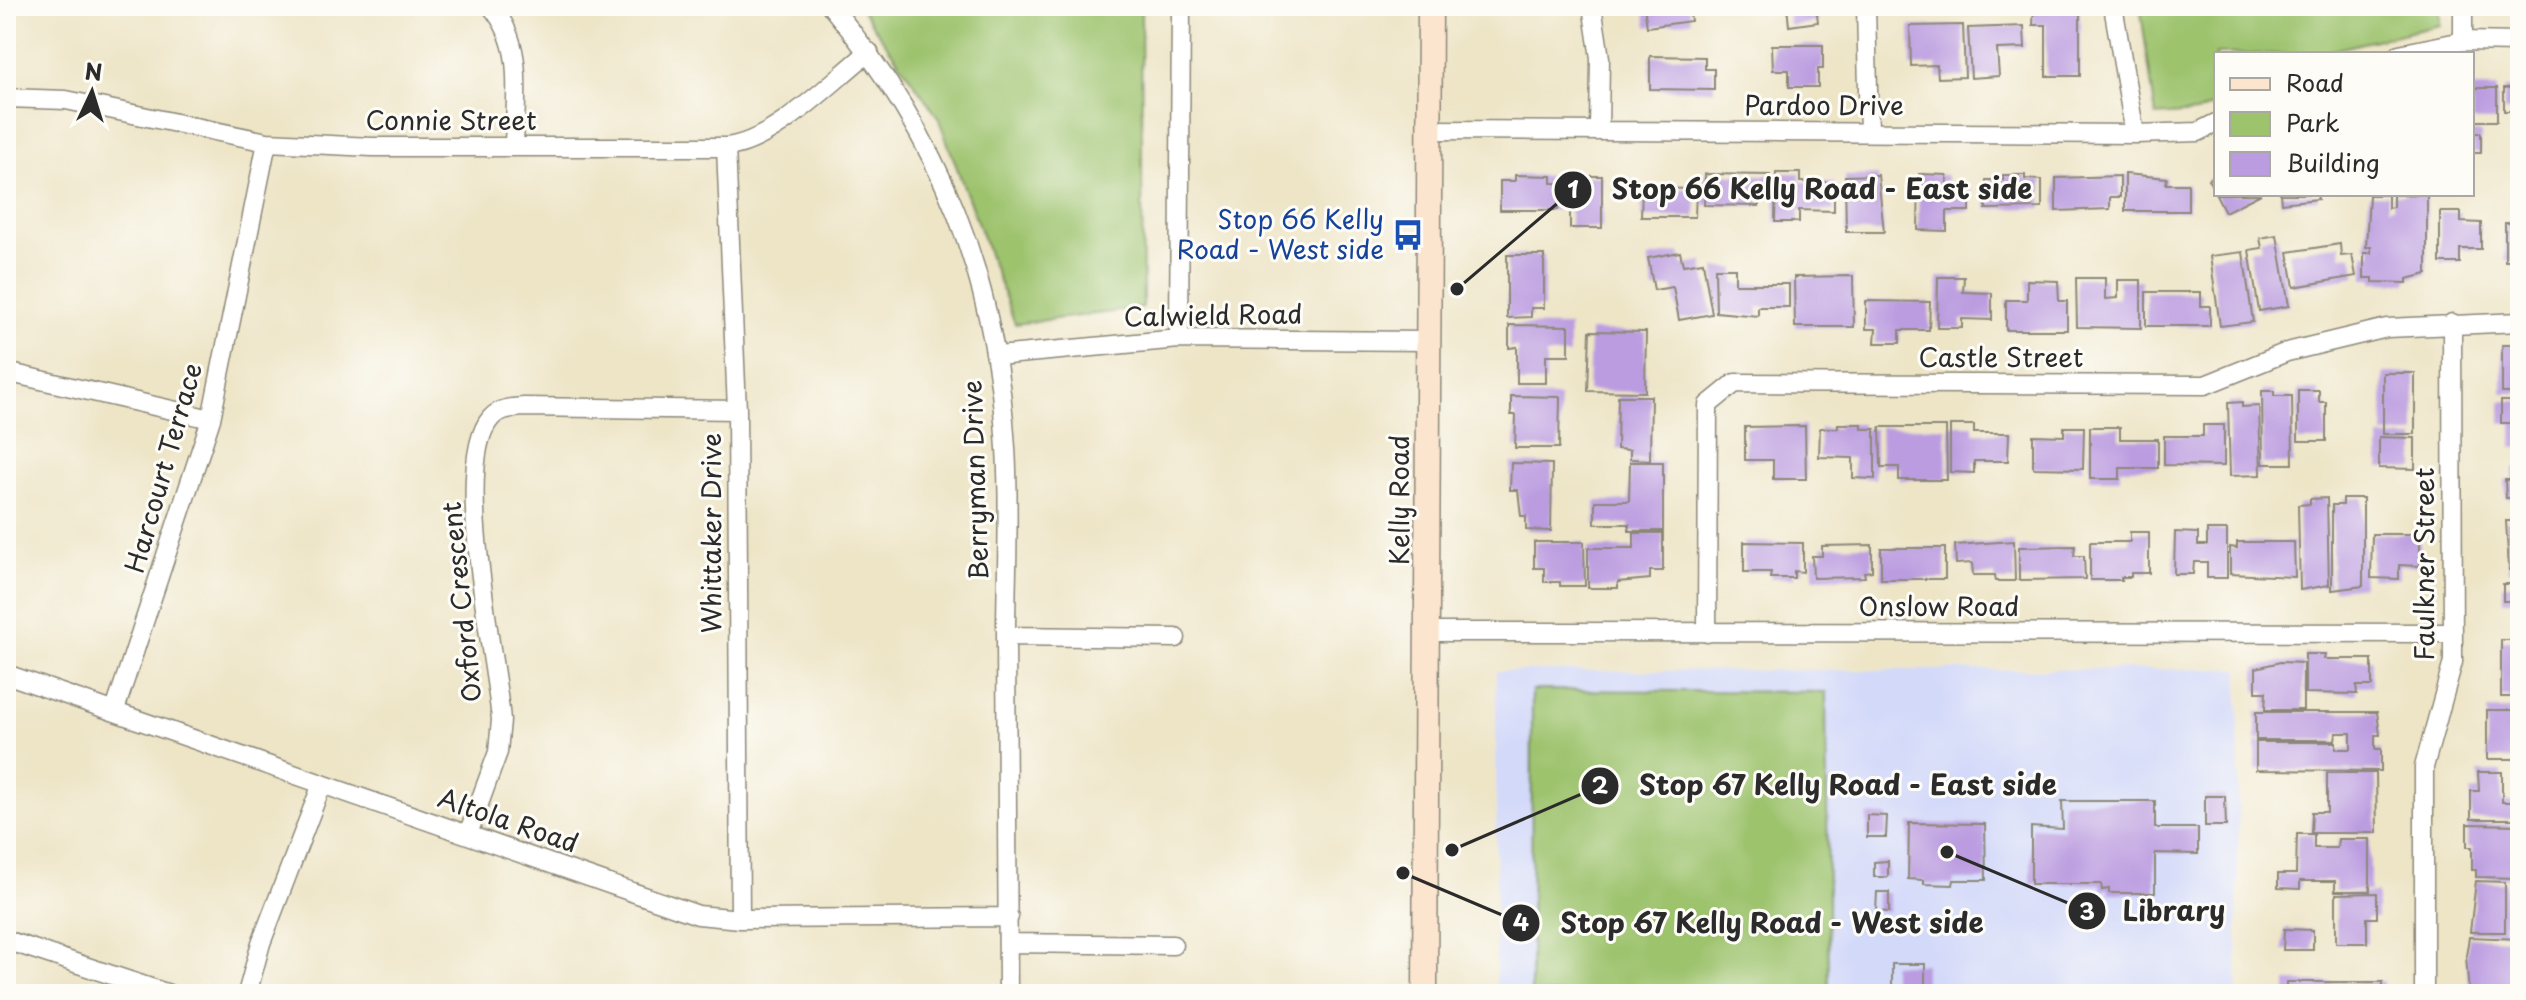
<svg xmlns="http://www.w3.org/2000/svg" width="2526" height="1000" font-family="'Playpen Sans',sans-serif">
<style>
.built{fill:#d3d9f9}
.green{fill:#9dc36d;stroke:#64774c;stroke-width:2}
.building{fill:#bb9ce0}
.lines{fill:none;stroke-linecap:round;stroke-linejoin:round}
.street-casing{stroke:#8c8879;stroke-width:21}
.secondary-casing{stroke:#8c8879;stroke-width:27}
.street{stroke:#fff;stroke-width:18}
.secondary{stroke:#fce5cf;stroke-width:24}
.labels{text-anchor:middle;stroke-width:6;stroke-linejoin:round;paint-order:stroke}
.street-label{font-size:26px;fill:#2b2b2b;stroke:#fdfcf7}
.transit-label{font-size:26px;fill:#164399;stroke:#fdfcf7;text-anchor:end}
.leader{fill:none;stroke:#2b2b2b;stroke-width:3}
.callout-dot{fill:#2b2b2b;stroke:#fdfcf7;stroke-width:3}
.mark-label{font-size:24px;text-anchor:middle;font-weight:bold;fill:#fff}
.callout-label{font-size:28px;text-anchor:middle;font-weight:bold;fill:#2b2b2b;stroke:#fdfcf7;stroke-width:6;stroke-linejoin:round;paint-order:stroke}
</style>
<rect width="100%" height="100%" fill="#fdfcf7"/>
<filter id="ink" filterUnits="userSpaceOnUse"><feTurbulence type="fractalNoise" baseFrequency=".0125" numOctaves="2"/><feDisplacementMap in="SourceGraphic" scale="16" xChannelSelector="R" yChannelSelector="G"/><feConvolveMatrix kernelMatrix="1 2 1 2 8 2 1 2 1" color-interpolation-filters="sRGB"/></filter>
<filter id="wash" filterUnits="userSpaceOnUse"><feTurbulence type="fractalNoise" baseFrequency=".006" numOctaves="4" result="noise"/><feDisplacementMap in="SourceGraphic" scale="32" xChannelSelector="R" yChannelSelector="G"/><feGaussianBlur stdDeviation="1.8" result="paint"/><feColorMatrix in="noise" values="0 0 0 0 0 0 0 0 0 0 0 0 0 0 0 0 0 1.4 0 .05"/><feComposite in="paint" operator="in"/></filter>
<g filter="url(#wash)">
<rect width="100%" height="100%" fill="#eee5c7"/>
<path class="built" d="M2239,669L2237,994H1496V671Z"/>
<path class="green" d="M859,6H1141L1143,308L1015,324L938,117Z
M2140,6H2440V25L2316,54H2216V104L2197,113L2156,116Z
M1532,690L1826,692L1829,994H1531Z"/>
<g id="blocks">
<path class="building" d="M1644,6H1689L1691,21L1647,27Z
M1787,6H1816L1818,22L1789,26Z
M2034,6H2080V76H2046V25H2033Z
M1963,25L1965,77L1938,78L1937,65L1911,66L1910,26Z
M2024,26L2025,48L1997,49L1999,76L1971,78L1968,28Z
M1772,45H1823V69H1818V87H1789V70H1773Z
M1650,56L1705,57V69H1714V90L1650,89Z
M2472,88H2497V121H2472Z
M2504,88H2520V116H2513V111H2504Z
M2472,133H2481V153H2472Z
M1776,173H1800V182H1834V211L1799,210V222H1775Z
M1705,174L1770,175V197H1759V206L1704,205Z
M1919,174L1947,175V188H1970V211H1947V231L1918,230Z
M2125,174L2167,178L2166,184H2188V211H2125Z
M1515,175L1552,176V183H1558V210H1500V181H1515Z
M1878,175L1884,232H1846L1845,176Z
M2003,175H2025V179L2042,180V208L1986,209V180H2003Z
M2216,175V194H2261L2225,212L2208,179Z
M1570,176H1602V228H1570Z
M2120,176V197H2110V209L2056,211V178Z
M1642,188L1696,189L1695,217H1641Z
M2280,194H2317L2318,199L2281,203Z
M2427,194V274L2407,279V283L2373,282V278H2364V253H2371V247H2366L2369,195H2388V208L2393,207V195Z
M2440,212H2461V222L2481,223V249H2460V263H2440Z
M2505,223H2520V261H2505Z
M2277,235L2289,306L2259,311L2249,250L2262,248L2260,238Z
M2340,244L2341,256L2352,255L2356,276L2294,287L2288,252Z
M1680,252L1683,265L1703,262L1712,314L1679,320L1673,287L1654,290L1648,258Z
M2243,252L2253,322L2220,326L2210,256Z
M1507,255H1544V308H1531V317L1507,318Z
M1715,268H1735V284H1789V307H1758V316L1716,312Z
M1853,276L1854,327H1795L1794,277Z
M1938,277H1964L1963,292L1992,293V320L1962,319V328H1937Z
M2076,278H2105V299L2118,298V280H2141V328L2077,327Z
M2027,280L2058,281L2059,301H2067V330H2006V300H2027Z
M2146,292H2201V306H2210V326H2146Z
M1866,301L1930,302L1929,330H1900V343H1875L1876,329H1866Z
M1509,325L1569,326V355H1546V383H1517V347L1509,348Z
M1590,331L1646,332L1645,392L1588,391Z
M2502,345H2520V393H2502Z
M2383,373H2415V434H2383Z
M2298,390H2319V402H2326V441H2298Z
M2262,391H2274V396H2292L2293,464H2263Z
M1511,396L1560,397L1559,448H1515L1516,415H1511Z
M1618,396H1651L1650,460L1630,459V450L1617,449Z
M2501,401H2520V448H2512V423H2501Z
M2242,402V407L2259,406L2261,475L2230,476L2228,403Z
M1838,424H1862V429H1875V479L1853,478V458L1819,457L1820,428H1838Z
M1950,425H1974V433H2009L2008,461H1974V473L1950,472Z
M2203,425H2224V466L2164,465V436H2203Z
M1805,426L1806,479H1773V460H1745V427Z
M1880,427H1946L1947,480H1899V467H1881Z
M2064,427H2084L2083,469L2033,468V435L2064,436Z
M2090,427H2120V439H2158V468H2120V479H2090Z
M2379,437L2415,438V469L2379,468Z
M1630,462H1663V531H1629V524H1595V501H1629Z
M1511,463L1552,464L1551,531L1526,530V516H1521L1518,490H1510Z
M2513,468H2520V517H2514V498H2506L2505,480H2513Z
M2327,498L2329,585L2300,590L2298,505L2310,504V499Z
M2343,498H2363V586L2332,590V505H2343Z
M2506,521H2520V570H2509Z
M2207,530H2227V578H2207V562H2194L2193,574H2174L2175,532L2198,533V545H2207Z
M2130,532H2149V573H2131V577H2121L2122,580H2090V542H2130Z
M1634,533H1663V571H1650V579L1618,582V588H1588V548H1634Z
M2372,534H2420V566L2399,565V579L2371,578Z
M2014,541L2015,581H1996L1995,575H1973L1972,563L1956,564L1955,545Z
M1534,542H1584L1585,586H1560V582H1544V568H1534Z
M1744,542L1803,543V572L1794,571V578H1770L1771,572H1744Z
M2237,542H2294L2295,577L2230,574V547L2237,548Z
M1872,545V571L1864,572L1865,577L1813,578L1812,556H1822V546Z
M2075,546L2074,556H2084L2085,579L2019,580V547Z
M1881,548H1945V579H1881Z
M2503,584H2520V630H2514V601H2503Z
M2501,640H2520V697H2501Z
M2305,654H2325L2324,659H2372V686H2356L2357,694L2305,693Z
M2280,662L2303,663V710H2265L2266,692H2256V668Z
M2487,710H2519L2520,759H2487Z
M2256,712H2377L2380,735H2375V749H2381V771L2256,770V742H2336V749H2351V733H2336L2335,740H2256Z
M2478,772H2502V802H2514V819H2471V791H2479Z
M2327,773H2376L2377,833H2311L2312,812H2327Z
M2205,796H2225L2226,826H2205Z
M2062,801H2155V828H2198V854L2155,853V893H2109V889L2102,890L2101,884H2031V827L2063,829Z
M1867,815L1887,816L1886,837H1867Z
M1909,823L1985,824L1986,880H1954L1953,885L1924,884V880L1908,879Z
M2467,824L2520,825V878L2476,877V870H2472V847H2467Z
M2297,834H2314V848H2337L2338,839H2370V891H2335V881H2300V889L2278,888V874H2296Z
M1888,861V877H1874V862Z
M2476,881L2505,882V932H2470Z
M1877,892H1889V912L1876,911Z
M2377,893V918H2367V943H2336V894Z
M2284,929L2313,930V950H2283Z
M2469,937L2520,939V992L2469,994L2466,956Z
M1892,964H1925V994H1892Z
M2286,982H2383V994H2286Z"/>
</g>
</g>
<g filter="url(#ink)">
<use href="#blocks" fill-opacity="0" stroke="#8c8879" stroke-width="2"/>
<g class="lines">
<defs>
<path id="street" d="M491,6C526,46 515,97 514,146
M831,6C941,138 996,277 1006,448C1010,511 1006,574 1006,636C1006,755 1008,875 1008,994
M1592,6L1600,58L1599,130
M1866,6L1869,132
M2113,6L2135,134
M2463,6V41
M2399,54L2463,41L2520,42
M6,98L66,100L267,142L372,147H726C773,143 832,81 869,52
M1430,130L2135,134L2198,132L2216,123
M726,147L737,410L740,919
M1179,339L1181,6
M997,356L1179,339L1430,341
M6,372L211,419
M1427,632L2452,633
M1707,633L1708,405L1735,383L2205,385L2287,352L2387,328L2520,322
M1006,636L1176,638
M6,674L698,915L740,919L1009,917
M115,710L211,419L267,142
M468,834L498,752L501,720C496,659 451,462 491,418C500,408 512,408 524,407L737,410
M6,940L169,994
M1008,943L1173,945
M247,994L261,943L322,784
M2424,994V767L2453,662L2452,323"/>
<path id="secondary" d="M1425,994L1430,6"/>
</defs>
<use href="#street" class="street-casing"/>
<use href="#secondary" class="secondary-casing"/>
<use href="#street" class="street"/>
<use href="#secondary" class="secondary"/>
</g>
</g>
<defs>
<symbol id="bus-bare" viewBox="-9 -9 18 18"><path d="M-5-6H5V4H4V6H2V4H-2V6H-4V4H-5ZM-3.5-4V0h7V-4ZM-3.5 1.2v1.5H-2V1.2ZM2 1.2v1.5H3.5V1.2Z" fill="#1a4fb4" stroke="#fdfcf7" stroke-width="2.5" paint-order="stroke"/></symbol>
</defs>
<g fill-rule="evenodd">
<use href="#bus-bare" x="1386" y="213" width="44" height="44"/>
</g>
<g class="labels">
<g class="street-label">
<text x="1824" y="115">Pardoo Drive</text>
<text x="451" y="130">Connie Street</text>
<text transform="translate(1213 316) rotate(-1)" y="9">Calwield Road</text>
<text x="2001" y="367">Castle Street</text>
<text transform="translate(164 468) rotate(-74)" y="9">Harcourt Terrace</text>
<text transform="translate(976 480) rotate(-92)" y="9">Berryman Drive</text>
<text transform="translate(1400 500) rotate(-90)" y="9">Kelly Road</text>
<text transform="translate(712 533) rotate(-90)" y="9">Whittaker Drive</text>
<text transform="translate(2425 564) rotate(-90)" y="9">Faulkner Street</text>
<text transform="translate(462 602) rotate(-96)" y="9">Oxford Crescent</text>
<text x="1939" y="616">Onslow Road</text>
<text transform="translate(508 821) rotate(19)" y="9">Altola Road</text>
</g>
<g class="transit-label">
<text x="1384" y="229">Stop 66 Kelly<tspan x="1384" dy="30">Road - West side</tspan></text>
</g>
</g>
<path class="leader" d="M1457 289L1573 190M1452 850L1600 786M1947 852L2087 911M1403 873L1521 923"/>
<g class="callout-dot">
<circle cx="1457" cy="289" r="8"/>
<circle cx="1452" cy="850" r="8"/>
<circle cx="1947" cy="852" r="8"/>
<circle cx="1403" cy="873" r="8"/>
<circle cx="1573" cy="190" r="20"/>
<circle cx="1600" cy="786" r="20"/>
<circle cx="2087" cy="911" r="20"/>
<circle cx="1521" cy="923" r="20"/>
</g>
<g class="mark-label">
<text x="1573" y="198">1</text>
<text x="1600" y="794">2</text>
<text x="2087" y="920">3</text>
<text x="1521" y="931">4</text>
</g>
<g class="callout-label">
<text x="1822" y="199">Stop 66 Kelly Road - East side</text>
<text x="1848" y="795">Stop 67 Kelly Road - East side</text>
<text x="2174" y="921">Library</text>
<text x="1772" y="933">Stop 67 Kelly Road - West side</text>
</g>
<rect width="2526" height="1000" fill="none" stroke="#fdfcf7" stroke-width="32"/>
<rect x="2214" y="52" width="260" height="144" fill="#fdfcf7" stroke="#a9a8a5" stroke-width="2"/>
<rect x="2230" y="78" width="40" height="12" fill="#fce5cf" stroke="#a9a8a5" stroke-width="2"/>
<text x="2286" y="92" font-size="24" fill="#2b2b2b">Road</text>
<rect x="2230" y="112" width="40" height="24" fill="#9dc36d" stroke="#a9a8a5" stroke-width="2"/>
<text x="2286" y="132" font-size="24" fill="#2b2b2b">Park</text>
<rect x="2230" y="152" width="40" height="24" fill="#bb9ce0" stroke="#a9a8a5" stroke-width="2"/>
<text x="2286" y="172" font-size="24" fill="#2b2b2b">Building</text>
<g transform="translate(92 92) rotate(4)" stroke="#fdfcf7" stroke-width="6" paint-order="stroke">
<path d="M0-6L14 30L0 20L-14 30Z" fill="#2b2b2b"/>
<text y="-12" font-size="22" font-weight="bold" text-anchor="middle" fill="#2b2b2b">N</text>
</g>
</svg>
